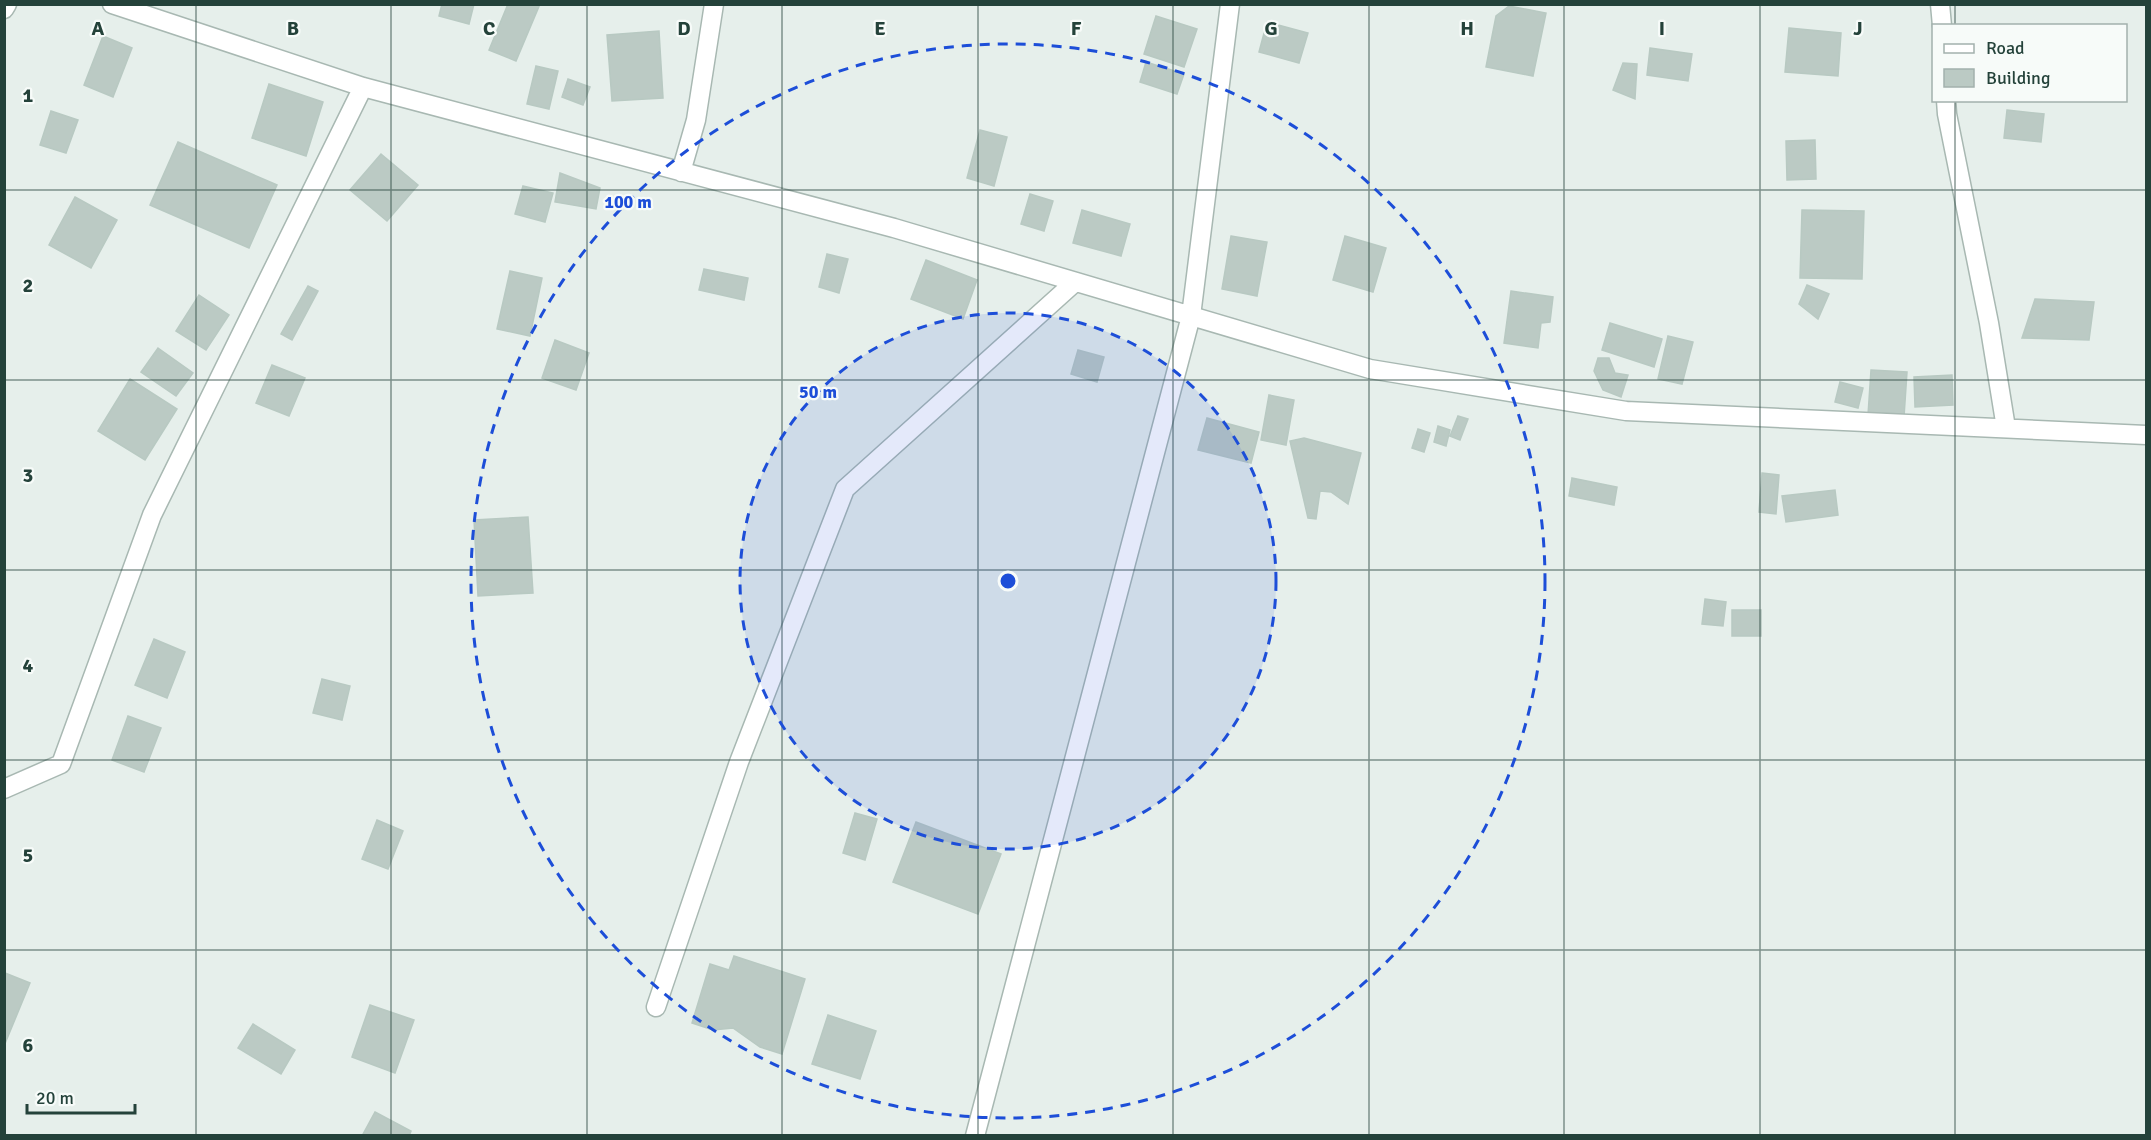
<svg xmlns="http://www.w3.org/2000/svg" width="2151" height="1140" font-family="Signika,sans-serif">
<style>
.building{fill:#bbcac4;stroke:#b8c9c2;stroke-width:1.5}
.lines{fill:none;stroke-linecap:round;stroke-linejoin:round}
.street-casing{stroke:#a8b8b2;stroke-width:21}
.street{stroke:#fff;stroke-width:18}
.grid{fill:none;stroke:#24423a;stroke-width:1.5;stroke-opacity:0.55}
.ring{fill:none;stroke:#1d4ed8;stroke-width:3;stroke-dasharray:10 8}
.grid-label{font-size:20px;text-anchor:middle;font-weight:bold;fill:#24423a;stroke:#f7fbf9;stroke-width:4.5;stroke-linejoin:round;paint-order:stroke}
.centre{fill:#1d4ed8;stroke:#f7fbf9;stroke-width:3}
.ring-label{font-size:18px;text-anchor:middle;font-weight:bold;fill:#1d4ed8;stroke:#f7fbf9;stroke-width:4.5;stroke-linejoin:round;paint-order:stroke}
</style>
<rect width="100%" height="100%" fill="#e6efeb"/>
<path class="building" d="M442,4H474L469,24L439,16Z
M508,4H540L516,61L489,50Z
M1509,6L1546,13L1533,76L1486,67L1496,16Z
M1156,16L1197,29L1184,67L1144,54Z
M1267,22L1308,33L1299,63L1259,52Z
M1789,28L1841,33L1838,76L1785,72Z
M659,31L663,98L612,101L607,35Z
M103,36L132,48L113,97L84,85Z
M1650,48L1692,54L1688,81L1647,75Z
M1146,62L1184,74L1177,94L1140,82Z
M1623,63L1637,64L1635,99L1613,90Z
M536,66L558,71L549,109L527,104Z
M568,79L590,87L583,105L562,97Z
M269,84L323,102L306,156L252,138Z
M2007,110L2044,114L2041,142L2004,138Z
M51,111L78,120L66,153L40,145Z
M980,130L1007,137L994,186L967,178Z
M1815,140L1816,179L1787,180L1786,141Z
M178,142L277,185L249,248L150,205Z
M381,154L418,185L387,221L350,190Z
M560,173L600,188L596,209L555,202Z
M523,186L553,193L545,222L515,214Z
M1030,194L1053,201L1044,231L1021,224Z
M75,197L117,220L91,268L49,245Z
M1082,210L1130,224L1121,256L1073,243Z
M1802,210L1864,211L1862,279L1800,278Z
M1231,236L1267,242L1257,296L1222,289Z
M1345,236L1386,248L1373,292L1333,280Z
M827,254L848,259L839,293L819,287Z
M926,260L977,280L963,319L911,299Z
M704,269L748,278L744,300L699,290Z
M510,271L542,278L530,336L497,329Z
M1807,285L1829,294L1818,319L1799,304Z
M308,286L318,291L292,340L281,334Z
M1511,291L1553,297L1550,322L1541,323L1538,348L1504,343Z
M199,295L229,315L206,350L176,331Z
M2035,299L2094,302L2089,340L2022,338Z
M1610,323L1662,339L1654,367L1602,350Z
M1668,336L1693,342L1682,384L1658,379Z
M555,340L589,353L576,390L542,378Z
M158,348L193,373L176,396L141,372Z
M1078,350L1104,357L1097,382L1071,374Z
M1598,358H1609L1615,373L1628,375L1621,397L1603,390L1594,371Z
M272,365L305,378L289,416L256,403Z
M1871,370L1907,372L1904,417L1868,415Z
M1952,375L1953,405L1915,407L1914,377Z
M130,379L177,409L145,460L98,431Z
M1840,382L1863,388L1858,408L1835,402Z
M1269,395L1294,400L1286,445L1261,440Z
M1458,416L1468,419L1460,440L1450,436Z
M1207,418L1259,432L1251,463L1198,450Z
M1438,426L1450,430L1446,446L1434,442Z
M1418,429L1430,433L1424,452L1412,448Z
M1304,438L1361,453L1348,504L1331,492L1320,491L1316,519L1308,518L1290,441Z
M1762,473L1779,475L1776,514L1759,512Z
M1572,478L1617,487L1614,505L1569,496Z
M1835,490L1838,515L1786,522L1782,496Z
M528,517L533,593L478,596L474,520Z
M1705,599L1726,602L1723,626L1702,624Z
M1732,610H1761V636H1732Z
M154,639L185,652L167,698L135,685Z
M322,679L350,686L342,720L313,713Z
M128,716L161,728L144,772L112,760Z
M855,813L877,819L865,860L843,853Z
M377,820L403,831L388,869L362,859Z
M916,822L1001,854L978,914L893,882Z
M734,956L805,979L782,1054L760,1047L733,1028L713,1030L692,1023L710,964L729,970Z
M5,973L30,983L4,1046V975Z
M370,1005L414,1020L395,1073L352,1057Z
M828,1015L876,1031L860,1079L812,1064Z
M253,1024L295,1050L281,1074L238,1048Z
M375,1112L411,1131L409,1136H362Z"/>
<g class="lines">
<defs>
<path id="street" d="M112,4L363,87L894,228L1370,369L1626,411L2146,435
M1940,4L1942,26
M4,9L7,4
M1946,100L1947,114L1989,323L2006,428
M681,172L696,120L714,4
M4,789L61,764L152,515L363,87
M656,1007L739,762L845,489L1075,282
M975,1136L1191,316L1230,4"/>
</defs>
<use href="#street" class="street-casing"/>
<use href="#street" class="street"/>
</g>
<path class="grid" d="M196,4V1136M391,4V1136M587,4V1136M782,4V1136M978,4V1136M1173,4V1136M1369,4V1136M1564,4V1136M1760,4V1136M1955,4V26M1955,100V1136M4,190H2146M4,380H2146M4,570H2146M4,760H2146M4,950H2146"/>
<circle cx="1008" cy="581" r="268" fill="#1d4ed8" fill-opacity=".12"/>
<g class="ring">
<circle cx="1008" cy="581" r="268"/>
<circle cx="1008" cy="581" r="537"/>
</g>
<g class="grid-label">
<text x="98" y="35">A</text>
<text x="293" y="35">B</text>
<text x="489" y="35">C</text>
<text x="684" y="35">D</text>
<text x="880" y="35">E</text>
<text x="1076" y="35">F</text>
<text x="1271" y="35">G</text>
<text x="1467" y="35">H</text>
<text x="1662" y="35">I</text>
<text x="1858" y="35">J</text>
<text x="28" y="102">1</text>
<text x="28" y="292">2</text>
<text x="28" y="482">3</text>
<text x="28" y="672">4</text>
<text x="28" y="862">5</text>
<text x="28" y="1052">6</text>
</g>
<circle cx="1008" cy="581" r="9" class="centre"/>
<g class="ring-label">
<text x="628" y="208">100 m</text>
<text x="818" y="398">50 m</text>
</g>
<rect width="2151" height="1140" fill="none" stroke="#24423a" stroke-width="12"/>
<rect x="1932" y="24" width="195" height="78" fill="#f7fbf9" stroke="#a3b1ad" stroke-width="1.5"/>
<rect x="1944" y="44" width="30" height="9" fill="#ffffff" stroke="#a3b1ad" stroke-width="1.5"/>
<text x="1986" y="54" font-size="18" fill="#24423a">Road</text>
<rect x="1944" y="69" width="30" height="18" fill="#bbcac4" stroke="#a3b1ad" stroke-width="1.5"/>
<text x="1986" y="84" font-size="18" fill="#24423a">Building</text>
<path d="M27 1104v9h108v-9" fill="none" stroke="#24423a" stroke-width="3"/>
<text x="36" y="1104" font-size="18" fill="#24423a" stroke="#f7fbf9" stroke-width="4.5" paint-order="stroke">20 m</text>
</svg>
